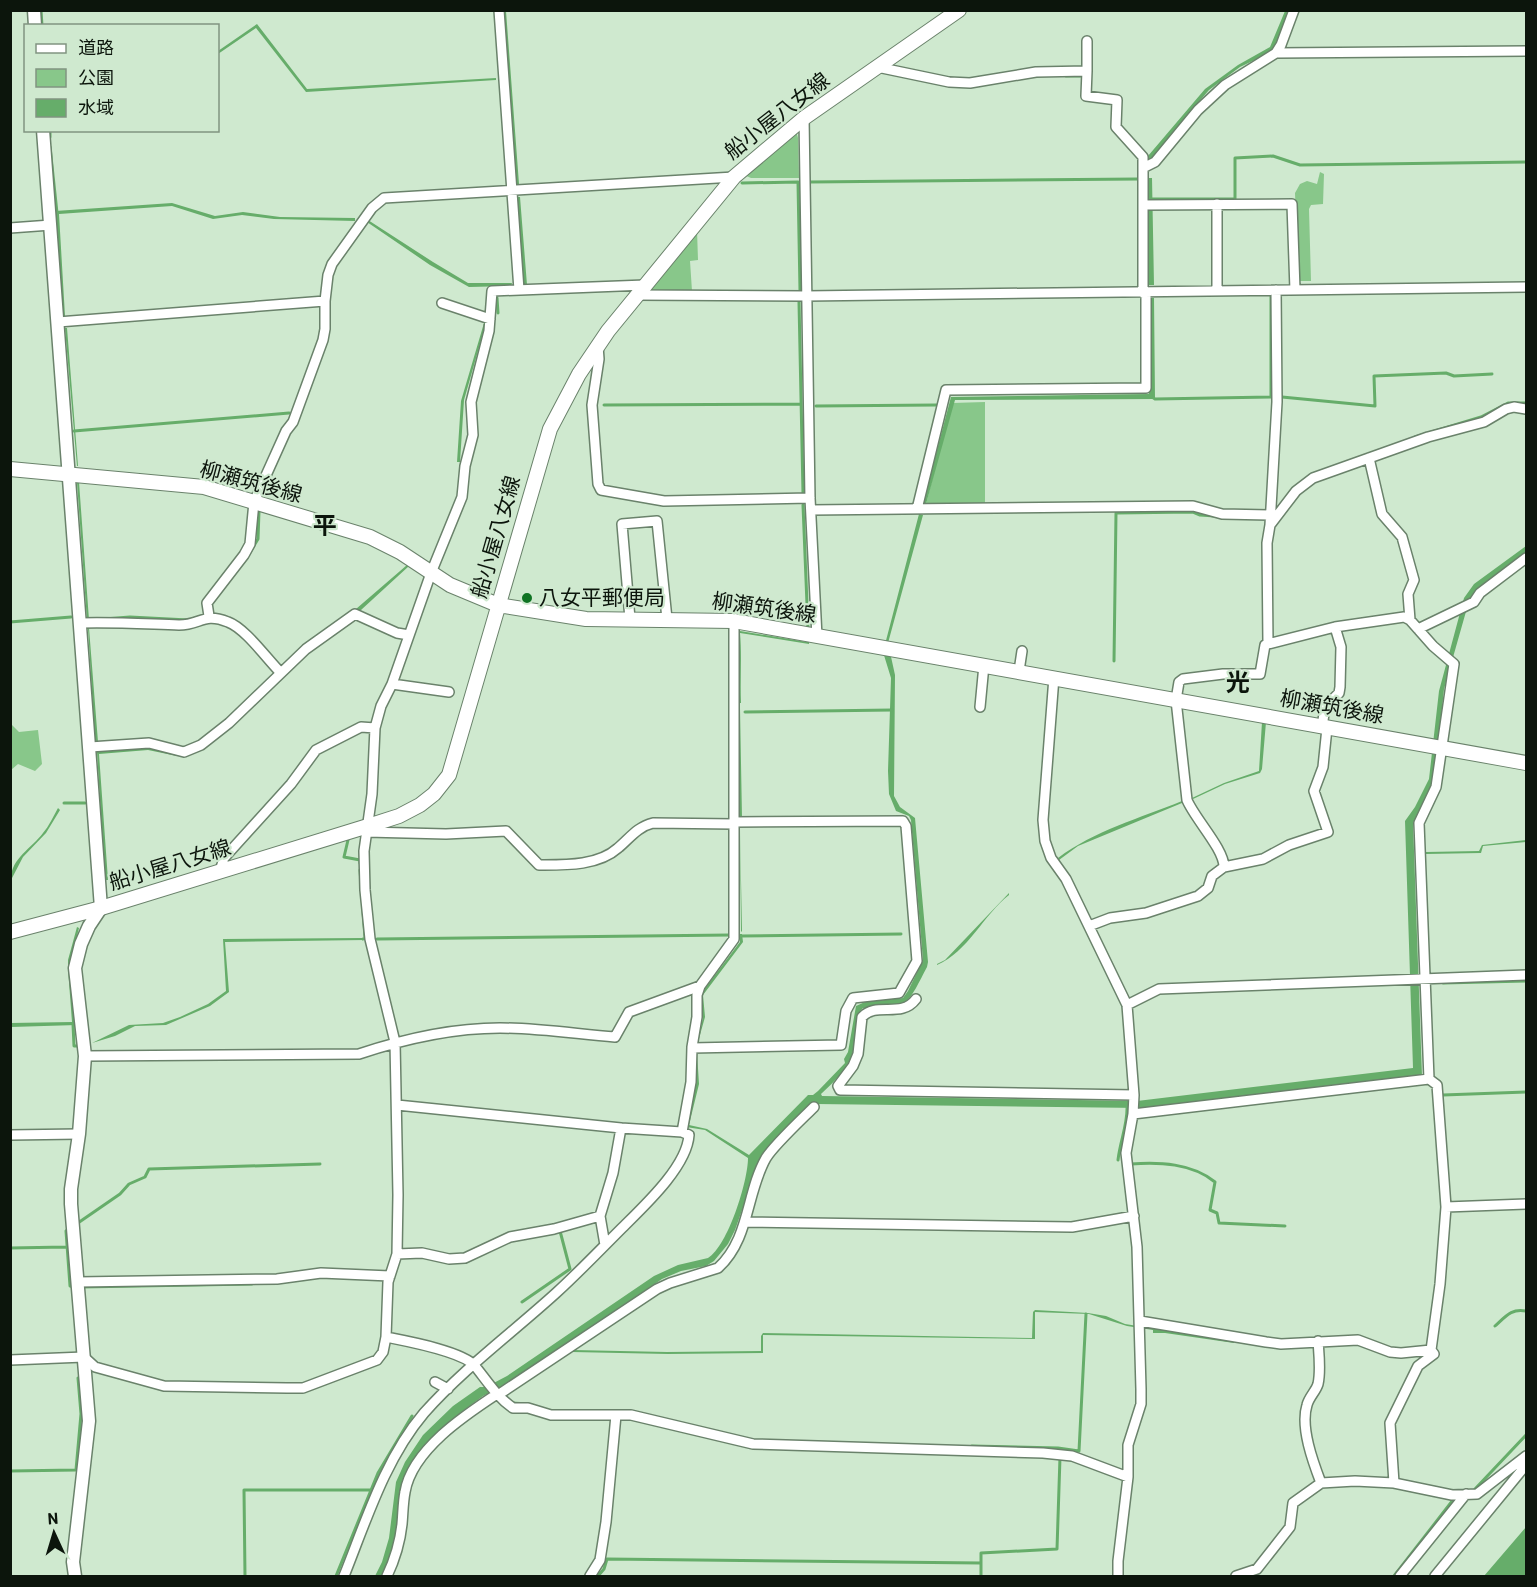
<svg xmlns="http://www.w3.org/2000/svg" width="1537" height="1587" font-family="Barlow,'Noto Sans JP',sans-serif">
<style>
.green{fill:#88c78a}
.water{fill:#66ad6a}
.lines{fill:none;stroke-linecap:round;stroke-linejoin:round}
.stream{stroke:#66ad6a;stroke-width:3}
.minor-casing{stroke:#6a826b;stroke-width:12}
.tertiary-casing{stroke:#6a826b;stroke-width:15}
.secondary-casing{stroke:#6a826b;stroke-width:16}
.minor{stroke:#fff;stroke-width:9}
.tertiary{stroke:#fff;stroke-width:12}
.secondary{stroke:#fff;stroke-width:14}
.poi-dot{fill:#0f7323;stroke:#cfe9cf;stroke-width:2}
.labels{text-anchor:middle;stroke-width:4.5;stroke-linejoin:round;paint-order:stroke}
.street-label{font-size:21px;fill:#0c150c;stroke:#cfe9cf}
.poi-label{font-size:21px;fill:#0c150c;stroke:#cfe9cf;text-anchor:start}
.quarter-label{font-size:24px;font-weight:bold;fill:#0c150c;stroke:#cfe9cf}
</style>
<rect width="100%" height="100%" fill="#cfe9cf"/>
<path class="green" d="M796,130L798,138L799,178H751L744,175Z
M1320,172L1324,174L1323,204L1311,205L1309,209L1311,281H1298L1295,193L1300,184L1307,181L1317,184Z
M697,230L698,260L690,261L692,291L649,293L646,291Z
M985,402V504H926L952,403Z
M11,724L19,732L38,730L42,764L35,771L18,764L11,770Z"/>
<path class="water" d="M503,11H506L519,184H516Z
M1285,11H1289L1274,48L1265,55L1240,67L1209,90L1172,133L1152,159L1148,160V156L1205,89L1238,65L1270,47Z
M257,24L307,89L496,78V80L306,92L256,28L218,54V51Z
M1148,178H1152L1154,285H1149Z
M517,197H520L527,285H523Z
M172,203L215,216L243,212L280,217L355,218V221L274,219L242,215L213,219L172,206L59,214L65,316H63L55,211Z
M368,220L433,262L468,283H512L511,286L469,287L430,265L367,222Z
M1149,298H1154L1155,399L955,400L926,504L923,503L951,397L1149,394Z
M484,323H486L464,400L460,462H457L461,401Z
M65,328H67L78,466H77Z
M77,482H79L89,620H87Z
M919,514L923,515L888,643L895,675L894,796L900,807L915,818L928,962L927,967C905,1009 910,1006 863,1008L860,1011C853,1056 856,1062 821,1094L822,1096L1137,1101L1413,1068L1405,821L1415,807L1429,779L1439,691L1464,598L1474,584L1526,546V552L1477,589L1469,601L1444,689L1435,778L1427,798L1413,823L1422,1076L1141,1108L816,1104L759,1162L735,1230L728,1244L714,1261L706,1266L681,1271L662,1279L567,1345L507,1384L483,1396L460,1413L426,1443L407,1473L397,1536L383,1576H375L382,1562L389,1538L396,1482L405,1462L423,1435L453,1406L480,1387H486L507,1376L654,1276L678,1265L708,1258C728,1246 748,1181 748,1158L705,1130L686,1127L696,1086L697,1053L699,1084L689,1125L707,1129L749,1155L808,1095H813L818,1091L845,1063L844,1059L848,1052L856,1006L865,1002L903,998L908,991L923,960L911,820L909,816L896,811L889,794L888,771L891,678L883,652Z
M407,565L409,566L361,610L357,611L356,609Z
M88,628H89L98,742H95Z
M740,631L807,642L809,641V644L740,633C742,657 740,679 741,703H739L740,657L738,633Z
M740,708L742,818H740L738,709Z
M1262,722H1266L1262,769L1260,773L1225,784L1193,799L1192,798L1224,783L1259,771Z
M148,748L178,754L177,756L148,750L99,754L108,880H105L97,752Z
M1182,801V803L1078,846L1059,860L1058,858C1094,831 1140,818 1182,801Z
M58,808L60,810L46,833L23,857L11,880C10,859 32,848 43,833C49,826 53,817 58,808Z
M740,829L742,931L741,932Z
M1526,840V842L1483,846L1481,853L1426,854V852L1479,851L1482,845Z
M1009,893V895C984,914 968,952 937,965V964L945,960Z
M77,927L79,928L75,944L77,1025L11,1027L10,1023L72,1022L68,969V960Z
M740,934H742L743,942L703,995L705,1017L698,1042L703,1017L700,995L740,942Z
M365,938V940L225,942L229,992L210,1006L166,1025L135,1026L115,1036L92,1043L129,1025L163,1023L180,1017L208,1004L226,991L223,939Z
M1035,1310L1088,1313L1106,1316L1125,1324L1234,1341V1343L1165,1333H1153V1330L1127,1326L1089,1314L1035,1312V1339L763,1335V1353L668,1354L572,1352L573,1350L667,1352L761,1351V1336L763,1333L1032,1338L1033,1312Z
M1526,1527V1576H1484Z"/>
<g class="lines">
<path class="stream" d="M41,10L42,26
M1066,76H1080
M50,130V137
M50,147L57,213
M810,182L1138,179
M742,183L798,182L800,290
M1150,199H1235V158L1273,156L1300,165L1526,162
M497,298L498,313
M799,302L803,493
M1152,397L1155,399L1271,397V296
M1282,397L1375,406L1374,376L1446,373L1454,376L1492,374
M604,405L801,404
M816,406L936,405
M74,431L289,413
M1415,437L1481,417L1508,403H1526
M803,505L808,629
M249,554L258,539L259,511
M104,619L130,617L188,620
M10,622L71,617
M1114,661L1116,513L1193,512L1200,515L1215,516
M745,712L892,710
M64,803H85
M348,840L344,857L360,860V863
M360,870L365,938L363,939
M741,936L901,934
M377,939L730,935
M1443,983L1526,981
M73,1024L74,1046H77
M1443,1095L1526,1092
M1118,1160C1120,1141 1128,1124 1127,1106
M1131,1164C1159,1162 1192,1163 1215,1182L1210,1210L1217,1213L1219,1223L1285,1226
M75,1225L120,1194L129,1184L145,1177L149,1169L320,1164
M70,1228L66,1231L70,1286L75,1287
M10,1248L66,1247
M81,1287L252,1284
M522,1302L570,1269L560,1231
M1495,1326C1506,1316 1512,1308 1526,1311
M512,1403L528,1404L544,1409
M607,1411H627
M972,1446L1058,1448L1079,1451L1086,1314
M10,1471L76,1470L81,1414L78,1378
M1475,1489L1526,1435
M245,1576L244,1490H371
M336,1576L378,1473L412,1416
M598,1576L604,1569L607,1559L981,1563
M981,1576V1553L1057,1549L1060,1457
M1394,1576L1453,1500"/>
<defs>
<path id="minor" d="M499,10L519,290
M1276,53L1526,51
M877,67L949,82L970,83L1036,72L1087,71L1086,96L1117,100L1116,127L1143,157V293
M1087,71V41
M804,118L810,498L817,637
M1145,167L1155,162L1198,110L1225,85L1276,53L1281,45L1294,10
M1143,205L1292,204L1295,290
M10,228L51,225
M1217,291V204
M637,295L806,296L1526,287
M442,303L490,319
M58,322L325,301L328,275L332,264L372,208L384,198L734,177
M598,346L599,359L592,405L598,484L601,490L664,501L810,498
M1369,458L1382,514L1402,537L1414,580L1408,594L1410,620
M917,509L946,390L1146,388V293
M811,510L1193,506L1222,514L1269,515
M1270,525L1296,491L1313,478L1428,437L1484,422L1506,409L1514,407L1526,409
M209,616L207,603L244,555L250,544L254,502L286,431L293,422L323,340L325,329V301
M630,619L622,524L657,521L667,619
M81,623C113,622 146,624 179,625C201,625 203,612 228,622C245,628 267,659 281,673
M1418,629L1474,602L1480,593L1526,558
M1268,644L1335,627L1404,617L1410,620L1433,646L1454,664L1436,787L1419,823L1429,1079L1437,1085L1446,1207L1440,1284L1431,1350L1434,1354L1418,1366L1390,1423L1394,1483
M1019,671L1022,651
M1054,677L1043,820L1045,841L1051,858L1066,879L1127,1005L1134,1095L1133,1114L1126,1153L1137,1247L1141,1389V1404L1128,1445V1477L1118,1561V1576
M392,684L449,692
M980,707L984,665
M1322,727L1325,707L1339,693L1340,687L1341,647L1335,627
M90,747L149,743L184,752L201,745L229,723L306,649L355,614L397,633L409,635
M367,832L446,834L506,831L539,865C565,865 598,866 618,848C630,838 637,827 653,823L734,824
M1224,867C1224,849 1195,819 1187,800L1176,700L1179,682L1183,679L1223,674H1260L1265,645L1268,644L1267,543L1270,525L1277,402L1276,290
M220,871L224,858L291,784L316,750L361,727L375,728
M1089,926L1110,918L1146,913L1198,896L1208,888L1212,876L1224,867L1263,859L1289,845L1328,832L1314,791L1323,767L1327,728
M916,999C901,1019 877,1001 862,1017L858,1054L853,1066L838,1086L840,1090L1134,1095
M1127,1005L1159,989L1526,975
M692,1048L841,1045L846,1011L853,998L899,993L917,961L906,826L903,821L734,822
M85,1056L359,1054C404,1039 452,1028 500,1028C538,1028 577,1034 615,1037L629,1012L700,986
M1133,1114L1429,1079
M682,1132L691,1082L692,1047L697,1017V995L700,986L734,939V621
M10,1135L79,1134
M1446,1207L1526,1204
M600,1216L605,1245
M745,1222L1072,1227L1134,1216
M397,1254L422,1253L449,1259L465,1258L510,1237L554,1229L600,1216L613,1173L621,1128
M78,1282L277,1279L321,1273L390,1276
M1140,1321L1266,1342L1281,1344L1358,1340L1390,1352L1401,1353L1431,1350
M386,1337C406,1341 462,1351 475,1366C487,1381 497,1397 513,1408H528L551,1415H631L753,1444L1043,1453L1072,1456L1128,1477
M1318,1341C1319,1355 1321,1371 1318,1384C1316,1391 1309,1397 1307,1405C1300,1427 1313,1462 1321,1483
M10,1360L84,1357L95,1367L164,1386L287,1388H303L377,1360L383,1352L386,1337L388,1282L397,1254L398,1195L395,1042L370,939L365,890L364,851L372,794L375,728L381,706L392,684L431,573L462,497L465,466L473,435L471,402L489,331L492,291L645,285
M435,1382L448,1389
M498,1395L657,1289L670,1283L718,1268C750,1239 746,1193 766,1158C775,1144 801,1120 814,1107
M344,1576C366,1521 385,1459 424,1413C463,1369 512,1333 556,1293C578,1273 599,1251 621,1229C643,1207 687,1167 689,1135L682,1132L621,1128L397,1105
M387,1576C395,1559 400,1543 402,1524C403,1513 403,1502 405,1492C412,1450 465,1415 497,1394
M590,1576L600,1560L606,1522L616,1415
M1236,1576L1257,1569L1290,1527L1293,1503L1321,1483L1355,1481L1394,1483L1452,1495L1477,1494L1526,1456
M1400,1576L1466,1494
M1435,1576L1526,1465"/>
<path id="tertiary" d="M34,10L35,26
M43,130L101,908L89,926L81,944L75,968L85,1056L79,1134L71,1189V1204L89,1421L73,1562L75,1576"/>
<path id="secondary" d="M10,469L204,487L370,537L400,552L450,585L498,605L586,619L734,621L1526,763
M10,932L101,908L368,826L399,816L420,805L434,794L449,775L550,429L579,374L608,331L734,177L804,118L959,10"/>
</defs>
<use href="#minor" class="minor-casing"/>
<use href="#tertiary" class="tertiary-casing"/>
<use href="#secondary" class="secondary-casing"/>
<use href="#minor" class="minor"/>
<use href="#tertiary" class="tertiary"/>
<use href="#secondary" class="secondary"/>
</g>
<circle class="poi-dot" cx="527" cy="598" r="6"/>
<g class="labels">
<g class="street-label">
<text transform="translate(777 116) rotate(-38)" y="7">船小屋八女線</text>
<text transform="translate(251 482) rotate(15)" y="7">柳瀬筑後線</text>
<text transform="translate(496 537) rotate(-74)" y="7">船小屋八女線</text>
<text transform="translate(764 608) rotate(8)" y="7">柳瀬筑後線</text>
<text transform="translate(1332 707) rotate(10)" y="7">柳瀬筑後線</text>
<text transform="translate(170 865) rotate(-17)" y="7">船小屋八女線</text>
</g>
<g class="poi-label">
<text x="539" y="605">八女平郵便局</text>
</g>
<g class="quarter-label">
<text x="325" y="534">平</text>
<text x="1238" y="691">光</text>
</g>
</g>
<rect width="1537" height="1587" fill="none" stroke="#0c150c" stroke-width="24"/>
<rect x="24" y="24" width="195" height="108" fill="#cfe9cf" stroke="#819481" stroke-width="1.5"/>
<rect x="36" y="44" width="30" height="9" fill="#ffffff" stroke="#819481" stroke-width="1.5"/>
<text x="78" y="54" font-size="18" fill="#0c150c">道路</text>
<rect x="36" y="69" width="30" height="18" fill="#88c78a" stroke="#819481" stroke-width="1.5"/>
<text x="78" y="84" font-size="18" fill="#0c150c">公園</text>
<rect x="36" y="99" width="30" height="18" fill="#66ad6a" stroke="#819481" stroke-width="1.5"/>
<text x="78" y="114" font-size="18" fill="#0c150c">水域</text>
<g transform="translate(54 1533) rotate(356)" stroke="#cfe9cf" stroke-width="4.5" paint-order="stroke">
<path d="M0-4.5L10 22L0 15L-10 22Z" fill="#0c150c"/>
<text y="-9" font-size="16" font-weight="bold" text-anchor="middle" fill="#0c150c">N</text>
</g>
</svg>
